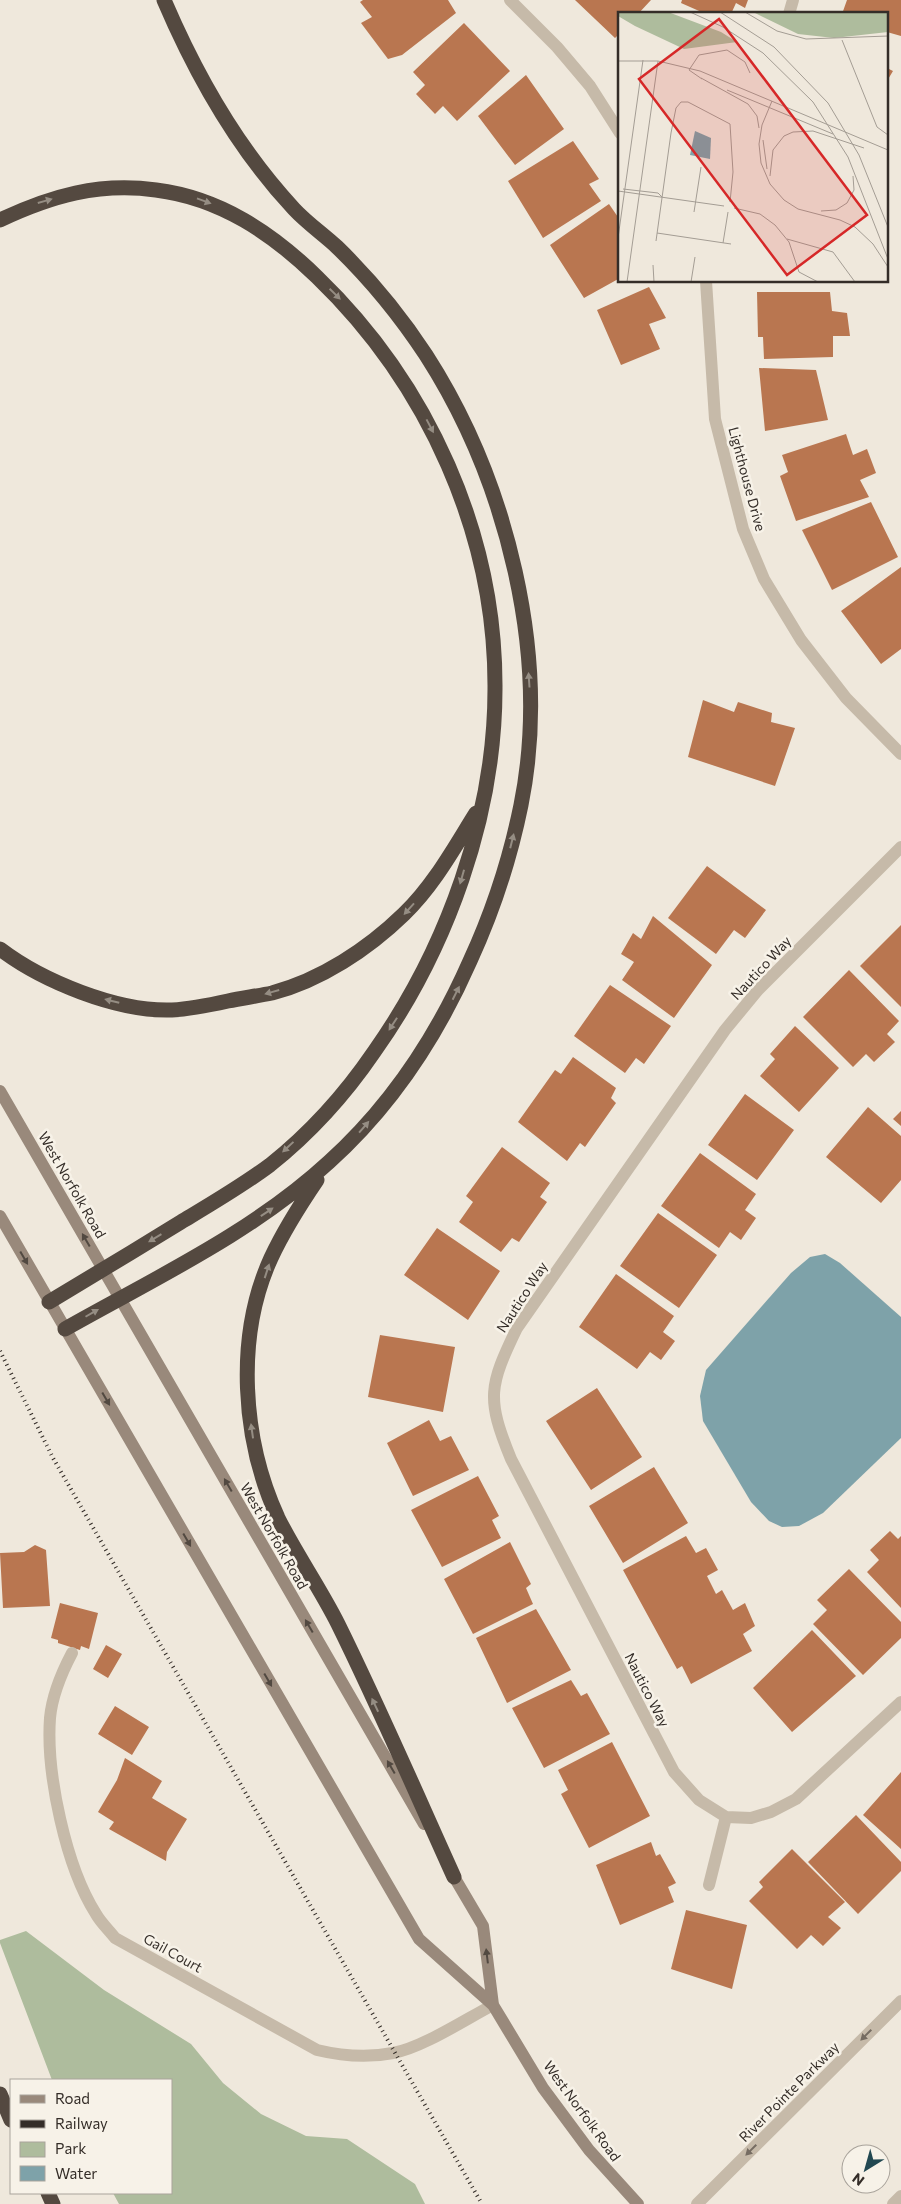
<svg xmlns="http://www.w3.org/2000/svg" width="901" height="2204" font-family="Commissioner,sans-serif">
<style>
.green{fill:#aebc9d}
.water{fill:#7ea2a9}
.building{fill:#b97650}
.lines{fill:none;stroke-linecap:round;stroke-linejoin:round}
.street{stroke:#c6baa9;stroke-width:12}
.secondary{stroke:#99897b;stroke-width:12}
.highway{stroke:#544940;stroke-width:15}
.rail{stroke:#342d28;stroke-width:4;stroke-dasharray:1 4;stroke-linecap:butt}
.oneway{fill:#958d83}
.oneway2{fill:#524941}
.oneway3{fill:#766c62}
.labels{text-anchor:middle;stroke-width:5;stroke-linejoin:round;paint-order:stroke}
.street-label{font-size:14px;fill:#342d28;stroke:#f7f2e8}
.inset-road{fill:none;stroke:#a49d94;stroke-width:1}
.view{fill:#d62828;fill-opacity:0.15;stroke:#d62828;stroke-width:2.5}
.inset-edge{fill:none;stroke:#342d28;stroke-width:2.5}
</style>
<rect width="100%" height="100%" fill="#efe8dc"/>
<path class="green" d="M26,1931L104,1990L191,2044L223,2083L261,2114L306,2136L347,2139L415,2184L425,2204H119L113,2193H171V2080H52L0,1943V1940Z"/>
<path class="water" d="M825,1254L840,1263L901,1317V1438L823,1513L799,1526L782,1527L769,1521L751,1502L703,1421L700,1396L706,1370L791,1273L810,1257Z"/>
<path class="building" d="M363,0H448L456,13L402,55L388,59L361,23L372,17L360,2Z
M575,0H651L638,14H620V33L615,38Z
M682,0H748L745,8L736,3L731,14H706L681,3Z
M847,0H901V36L887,32V14H842Z
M464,23L510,71L457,121L443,106L435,114L416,94L425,85L413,72Z
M887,68L893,71L887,81Z
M526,75L564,129L515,165L478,116Z
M573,141L599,179L589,184L601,201L543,238L508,181Z
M609,204L620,220V278L584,298L550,245Z
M649,287L666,318L649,324L660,349L621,365L597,310Z
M757,292H830L832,311L847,313L850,336H833V357L764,359L763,337H758Z
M759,368L816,370L828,420L765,431Z
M846,434L853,455L867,449L876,473L860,480L869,497L796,521L780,476L788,472L782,455Z
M871,502L898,557L832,590L802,530Z
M901,567V649L881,664L841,611Z
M703,700L734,712L738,702L772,713L771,722L795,728L775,786L688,757Z
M707,866L766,910L745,938L734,930L716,954L668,918Z
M653,916L712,965L674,1018L622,980L634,962L621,954L633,933L641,939Z
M901,925V1007L860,966Z
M849,970L899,1021L887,1034L895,1042L874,1062L866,1054L853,1067L803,1017Z
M610,985L671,1026L644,1064L636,1058L625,1073L574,1036Z
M795,1026L839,1068L799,1112L760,1076L775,1059L770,1054Z
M573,1057L616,1088L611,1098L616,1103L585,1147L580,1143L567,1161L518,1122L555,1070L561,1074Z
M745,1094L794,1130L757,1180L708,1145Z
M868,1107L901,1136V1180L881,1203L826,1157Z
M901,1111V1126L893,1119Z
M502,1147L550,1183L540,1197L547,1202L519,1242L512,1238L501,1252L459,1222L473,1202L466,1196Z
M700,1153L756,1194L745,1210L756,1218L741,1240L730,1232L719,1248L661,1206Z
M658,1213L717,1255L679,1308L620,1266Z
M437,1228L500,1271L468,1320L404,1275Z
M616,1274L674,1316L663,1332L675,1341L661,1360L650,1352L637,1369L579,1327Z
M380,1335L455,1347L443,1412L368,1397Z
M597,1388L642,1457L591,1490L546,1421Z
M429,1420L440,1441L451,1436L469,1470L413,1496L387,1443Z
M654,1467L688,1523L623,1563L589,1506Z
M478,1476L499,1516L492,1520L501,1538L442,1567L411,1510Z
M890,1531L898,1539L901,1536V1608L867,1572L879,1560L870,1550Z
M686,1536L696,1553L706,1548L718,1570L707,1576L716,1594L722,1590L733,1610L745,1603L755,1626L743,1634L752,1651L691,1684L682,1666L677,1669L623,1570Z
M510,1542L531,1584L526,1588L533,1604L473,1634L444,1579Z
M35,1545L46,1550L50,1606L3,1608L0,1553L24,1552Z
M849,1569L901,1622V1638L863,1675L813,1624L827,1610L817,1600Z
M60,1603L98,1613L89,1649L81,1646L80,1650L58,1643V1640L51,1638Z
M536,1609L571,1670L507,1703L476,1638Z
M812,1630L856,1676L792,1732L753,1688Z
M106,1645L122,1654L108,1678L93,1669Z
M571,1680L581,1696L587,1693L610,1734L544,1768L512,1708Z
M115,1706L149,1727L132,1755L98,1734Z
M612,1742L650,1816L589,1848L561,1794L568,1790L558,1770Z
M125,1758L162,1781L152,1798L187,1819L167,1852L166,1861L109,1829L114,1822L98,1812L117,1780Z
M901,1772V1849L863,1815Z
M856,1815L901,1862V1871L858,1914L808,1862Z
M651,1842L656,1856L660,1854L676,1883L668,1887L674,1902L620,1925L596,1865Z
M792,1849L845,1902L828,1917L841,1928L823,1946L811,1935L797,1949L749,1901L763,1887L759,1882Z
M686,1910L747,1925L732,1989L671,1969Z"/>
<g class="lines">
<path class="street" d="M510,0L557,47L590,86L620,133
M789,14L793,0
M706,281L715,419L743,529L764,579L801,640L846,698L901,754
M901,847L758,990L725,1030L517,1328C489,1386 486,1398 511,1459L674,1772L699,1800L726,1817L751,1818L771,1812L796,1799L901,1702
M72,1653C62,1672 52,1696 50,1718C46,1774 66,1867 96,1914C101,1923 109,1930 115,1938L317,2050C342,2056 368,2058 393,2053C422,2048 466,2019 493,2005
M709,1885L726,1817
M697,2204L901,2001
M893,2204L901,2196"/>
<path class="secondary" d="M0,1091L424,1824
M0,1216L419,1939L493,2005L543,2088L589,2150L638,2204
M450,1870L483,1926L493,2005"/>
<path class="highway" d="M0,220C51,196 99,182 156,190C220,198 272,233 317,277C428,384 496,534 495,689C495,816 447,949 374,1052C346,1093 309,1134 270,1165C242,1186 211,1204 181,1222C137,1249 94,1275 49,1302
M0,949C42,981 117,1012 172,1010C190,1009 210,1005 228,1001C242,998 258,996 272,993C321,980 368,949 404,914C434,885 454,848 476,813
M317,1180C300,1205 284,1230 271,1258C235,1337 242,1440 278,1518C296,1554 320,1588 338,1624C379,1707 416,1793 454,1877
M65,1329C155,1278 252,1233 329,1162C390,1107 437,1036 470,961C493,911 510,859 521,805C551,656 507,481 426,355C401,317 370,279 337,247C323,234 307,223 294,209C238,149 196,75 164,0
M0,2094L11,2120
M48,2193L53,2204"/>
<path class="rail" d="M0,1351L53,1458L482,2204"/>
</g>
<defs><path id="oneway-solid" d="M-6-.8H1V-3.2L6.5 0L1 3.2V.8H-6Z" transform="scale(1.25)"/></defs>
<g class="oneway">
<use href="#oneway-solid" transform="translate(45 201) rotate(-16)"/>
<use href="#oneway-solid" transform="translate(204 201) rotate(20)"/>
<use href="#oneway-solid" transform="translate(335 294) rotate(44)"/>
<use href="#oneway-solid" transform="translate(430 426) rotate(62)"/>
<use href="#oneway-solid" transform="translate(529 680) rotate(-94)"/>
<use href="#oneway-solid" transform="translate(512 841) rotate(-76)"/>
<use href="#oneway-solid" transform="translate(462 877) rotate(106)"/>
<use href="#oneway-solid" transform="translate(409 909) rotate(132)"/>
<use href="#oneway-solid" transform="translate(272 992) rotate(164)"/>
<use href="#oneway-solid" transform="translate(456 993) rotate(-63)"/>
<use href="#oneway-solid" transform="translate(112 1001) rotate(-166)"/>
<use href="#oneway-solid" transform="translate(393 1024) rotate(123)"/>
<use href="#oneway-solid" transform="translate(364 1127) rotate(-49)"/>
<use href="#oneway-solid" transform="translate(288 1147) rotate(137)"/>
<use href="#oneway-solid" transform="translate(267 1212) rotate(-34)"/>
<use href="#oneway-solid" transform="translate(155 1238) rotate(149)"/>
<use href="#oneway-solid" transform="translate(267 1271) rotate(-72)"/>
<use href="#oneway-solid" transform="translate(92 1313) rotate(-30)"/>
<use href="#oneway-solid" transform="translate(252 1431) rotate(-98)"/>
<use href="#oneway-solid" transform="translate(375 1705) rotate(-115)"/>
</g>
<g class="oneway2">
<use href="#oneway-solid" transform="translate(86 1240) rotate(-120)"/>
<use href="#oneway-solid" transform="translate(24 1258) rotate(60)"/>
<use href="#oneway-solid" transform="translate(106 1399) rotate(60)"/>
<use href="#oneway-solid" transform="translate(228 1485) rotate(-120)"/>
<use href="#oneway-solid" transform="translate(187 1540) rotate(60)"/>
<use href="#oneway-solid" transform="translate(309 1626) rotate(-120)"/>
<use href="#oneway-solid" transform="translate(268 1680) rotate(60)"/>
<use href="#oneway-solid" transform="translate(391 1767) rotate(-120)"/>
<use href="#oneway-solid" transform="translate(487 1956) rotate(-97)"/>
</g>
<g class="oneway3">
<use href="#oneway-solid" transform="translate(866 2035) rotate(135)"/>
<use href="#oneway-solid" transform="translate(751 2150) rotate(135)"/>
</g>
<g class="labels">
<g class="street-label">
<text transform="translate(747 479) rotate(75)" y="5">Lighthouse Drive</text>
<text transform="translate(761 968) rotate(-47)" y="5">Nautico Way</text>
<text transform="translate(72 1185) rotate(60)" y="5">West Norfolk Road</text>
<text transform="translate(522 1297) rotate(-57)" y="5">Nautico Way</text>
<text transform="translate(274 1536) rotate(60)" y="5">West Norfolk Road</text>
<text transform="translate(647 1690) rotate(63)" y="5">Nautico Way</text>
<text transform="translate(173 1953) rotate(29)" y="5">Gail Court</text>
<text transform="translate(789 2092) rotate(-45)" y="5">River Pointe Parkway</text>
<text transform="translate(582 2111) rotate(54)" y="5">West Norfolk Road</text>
</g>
</g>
<g transform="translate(618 12)">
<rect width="270" height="270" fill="#efe8dc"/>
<path d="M0,0H50L103,20L119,30L66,37L17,14L0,4ZM135,0H270V20L216,26L180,22Z" fill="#aebc9d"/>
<path d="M77,119L93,126L92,147L72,143Z" fill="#7ea2a9"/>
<path class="inset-road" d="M72,0L105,15L145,41L195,90L230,145L270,247M102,0L156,35L210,91L241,143L270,215M127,0L159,19L188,27L270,24M224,28L259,115L270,123M0,49H40L82,59L270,138M71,58L84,67M71,58L81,43L109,38L127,50L132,61M83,66L130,92L139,104L141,116M109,78L215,122M154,89L144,113L141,132L143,151L152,172L166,188L180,197L222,208L237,215L255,232L270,255M145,128L149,157M152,164L155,138L166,124L175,120L195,119L246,136M5,177L40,181L44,185M0,179L106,194M116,196L142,202L157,213L171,230L181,260L200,270M203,199L218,198L229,191L236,178L235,164M76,200L83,155M39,221L113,232M0,226L25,48M169,227L215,240L237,270M38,229L53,121L58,96L63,90H70L112,112L115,160L112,190M105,231L110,200M35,253L36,270M9,270L40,49M73,270L77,245"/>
<path class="view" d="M101,7L249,203L169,263L21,67Z"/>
<rect width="270" height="270" class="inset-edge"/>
</g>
<rect x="10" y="2079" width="162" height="115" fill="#f7f2e8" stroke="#a9a39b"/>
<rect x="20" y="2095" width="25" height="8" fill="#99897b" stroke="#a9a39b"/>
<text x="55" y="2104" font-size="15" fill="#342d28">Road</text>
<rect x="20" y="2120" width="25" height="8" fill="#342d28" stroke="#a9a39b"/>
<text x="55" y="2129" font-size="15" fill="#342d28">Railway</text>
<rect x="20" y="2142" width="25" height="15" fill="#aebc9d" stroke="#a9a39b"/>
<text x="55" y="2154" font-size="15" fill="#342d28">Park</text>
<rect x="20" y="2166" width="25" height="15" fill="#7ea2a9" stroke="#a9a39b"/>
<text x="55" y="2179" font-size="15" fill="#342d28">Water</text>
<g transform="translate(866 2169) rotate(217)"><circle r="24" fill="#f7f2e8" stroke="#a9a39b"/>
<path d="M0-4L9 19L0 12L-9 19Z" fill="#224851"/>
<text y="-8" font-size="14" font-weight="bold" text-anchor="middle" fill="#342d28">N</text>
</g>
</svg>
